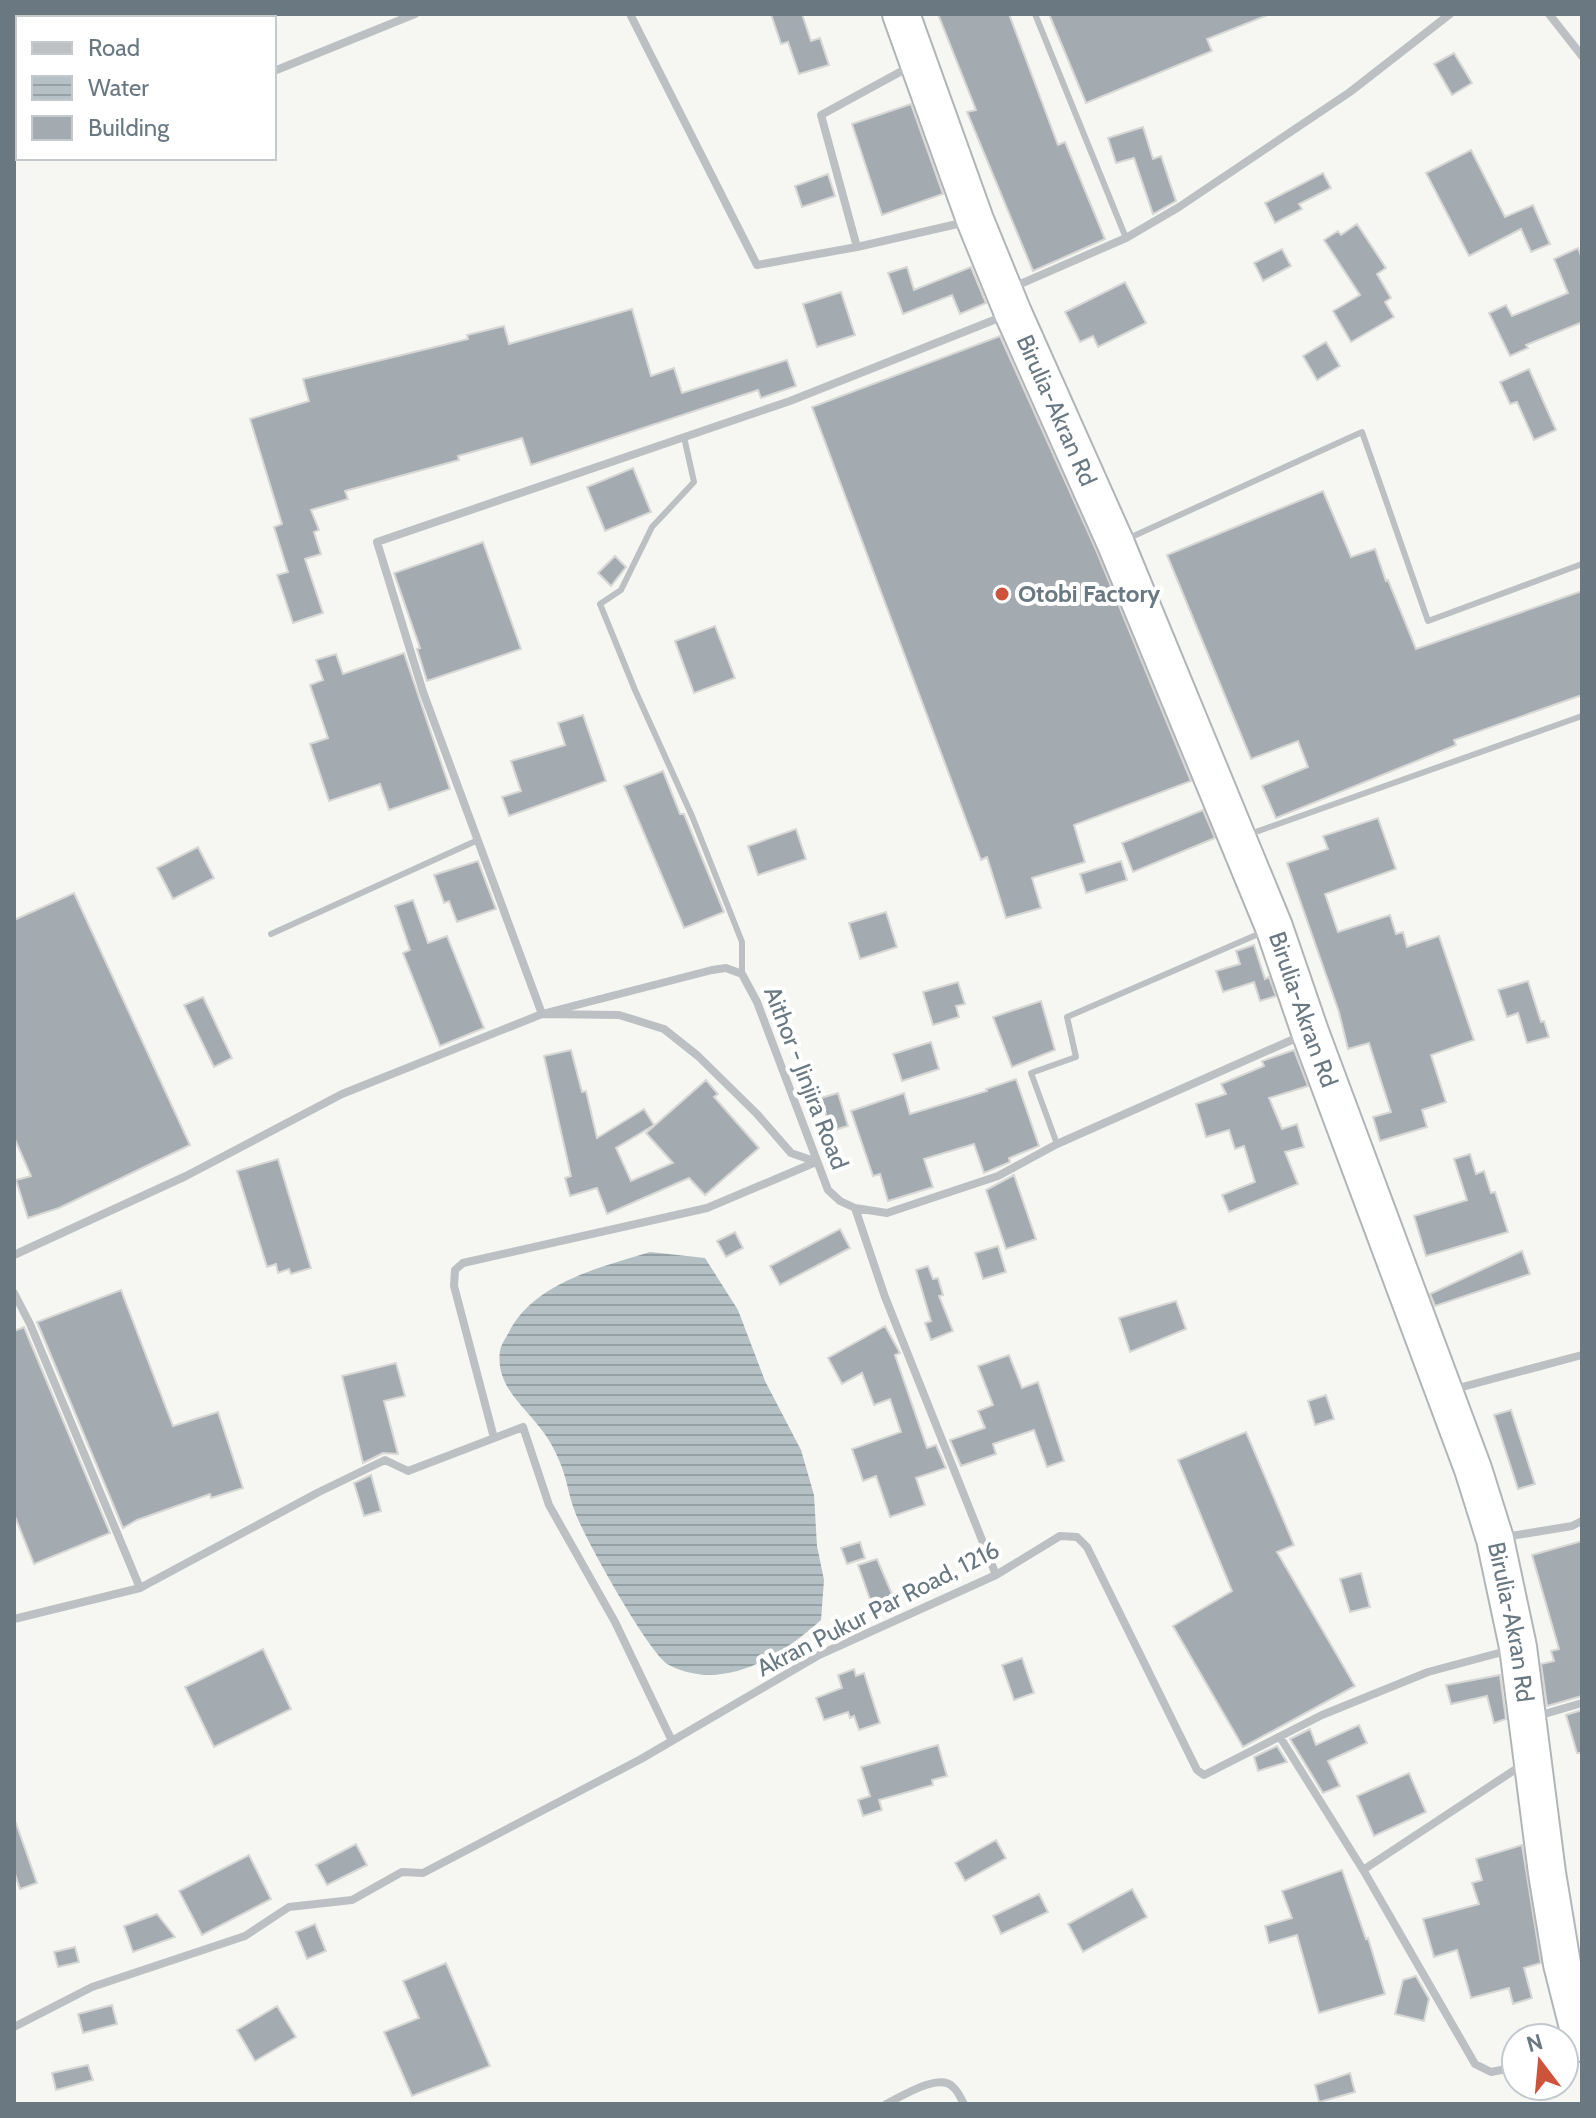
<svg xmlns="http://www.w3.org/2000/svg" width="1596" height="2118" font-family="Cabin,sans-serif">
<style>
.water{fill:url(#water-rules)}
.building{fill:#a4abb0;stroke:#d7d7d6;stroke-width:2}
.lines{fill:none;stroke-linecap:round;stroke-linejoin:round}
.highway-casing{stroke:#b2b5b8;stroke-width:40}
.lane{stroke:#bcc0c3;stroke-width:6}
.street{stroke:#bcc0c3;stroke-width:8}
.highway{stroke:#fff;stroke-width:36}
.poi-dot{fill:#ce533b;stroke:#fff;stroke-width:3}
.labels{text-anchor:middle;stroke-width:8;stroke-linejoin:round;paint-order:stroke}
.street-label{font-size:24px;fill:#697881;stroke:#fff}
.poi-label{font-size:24px;font-weight:bold;fill:#697881;stroke:#fff;text-anchor:start}
</style>
<defs>
<pattern id="water-rules" width="6" height="5" patternUnits="userSpaceOnUse" patternTransform="scale(2)"><rect width="6" height="5" fill="#b4c0c3"/><path d="M0 2.5h6" fill="none" stroke="#96a1a4"/></pattern>
</defs>
<rect width="100%" height="100%" fill="#f6f6f3"/>
<path class="water" d="M650,1252L705,1258L738,1310L765,1381L801,1450L814,1495L817,1546L824,1580L821,1620C781,1656 724,1693 669,1665C650,1656 584,1537 575,1512C569,1497 567,1480 561,1465C557,1455 551,1442 544,1433C526,1407 495,1387 500,1351C501,1345 505,1339 508,1334C532,1283 601,1267 650,1252Z"/>
<path class="building" d="M771,14H802L811,41L820,38L829,65L799,74L788,42L781,44Z
M938,14H1009L1058,145L1065,142L1105,239L1033,271L967,112L976,110Z
M1049,14H1267L1268,15L1207,39L1212,51L1086,103Z
M1454,53L1472,83L1452,95L1434,64Z
M911,104L943,194L882,215L852,124Z
M1143,127L1153,159L1161,156L1176,201L1153,214L1134,158L1116,163L1108,138Z
M1471,150L1505,217L1533,205L1550,244L1531,252L1521,229L1469,256L1426,173Z
M1323,173L1331,188L1299,204L1302,209L1275,223L1265,203Z
M828,174L835,196L802,207L795,186Z
M1357,224L1386,268L1377,274L1391,298L1385,302L1394,317L1351,342L1333,311L1360,295L1324,240L1338,231L1341,235Z
M1578,248L1582,258V326L1580,323L1526,345L1528,348L1510,356L1489,313L1506,305L1512,316L1568,293L1554,259Z
M1282,249L1291,266L1263,281L1254,263Z
M907,267L914,290L971,267L986,303L960,314L952,295L903,314L888,273Z
M1125,282L1146,323L1098,347L1093,336L1080,342L1065,312Z
M841,292L855,335L817,347L803,304Z
M632,309L651,376L674,368L682,393L787,360L796,386L761,398L758,390L531,465L522,438L458,456L459,460L345,491L348,499L311,510L319,530L314,532L321,554L305,559L323,613L293,623L277,575L288,572L274,527L282,524L250,419L309,401L303,379L468,339L467,335L504,326L509,344Z
M1000,336L1097,552L1191,781L1074,825L1085,862L1032,878L1041,908L1006,918L987,857L981,860L812,407Z
M1326,342L1340,366L1317,380L1303,356Z
M1529,369L1556,430L1534,440L1517,402L1510,404L1500,382Z
M633,468L651,512L605,531L587,487Z
M1323,491L1351,557L1375,549L1386,581L1388,580L1416,649L1582,591V695L1454,740L1456,745L1276,818L1262,786L1308,767L1298,741L1251,759L1167,555Z
M483,542L521,649L427,681L417,649L420,648L394,573Z
M615,556L626,567L611,586L598,573Z
M715,626L735,678L694,693L675,641Z
M404,653L450,789L389,810L380,784L329,801L310,744L328,738L310,685L323,680L316,660L336,654L343,674Z
M583,715L606,781L509,816L502,797L521,791L511,761L565,745L558,723Z
M663,771L680,814H684L724,912L684,928L624,786Z
M1203,810L1215,838L1133,872L1122,843Z
M1378,818L1396,869L1325,894L1338,932L1390,915L1396,934L1403,932L1407,947L1439,936L1474,1040L1431,1055L1446,1102L1422,1110L1427,1127L1380,1141L1373,1117L1391,1112L1380,1078L1369,1043L1348,1049L1339,1012L1287,863L1328,849L1323,836Z
M796,829L806,859L758,875L748,846Z
M198,847L214,878L173,899L157,868Z
M478,861L496,909L457,922L449,901L444,903L434,875Z
M1121,861L1127,880L1086,893L1080,874Z
M74,893L190,1145L59,1208L28,1218L16,1180L31,1176L14,1137V920Z
M413,900L428,943L447,936L484,1028L440,1046L403,953L410,950L395,906Z
M886,912L897,947L860,959L849,923Z
M1254,945L1265,979L1269,977L1276,996L1260,1001L1254,982L1223,992L1216,971L1240,964L1236,951Z
M1528,981L1541,1022L1544,1021L1549,1037L1527,1043L1518,1013L1507,1017L1498,990Z
M958,982L965,1004L956,1006L959,1017L933,1025L923,992Z
M203,997L232,1058L214,1067L184,1005Z
M1041,1001L1055,1050L1012,1067L993,1017Z
M931,1042L939,1069L902,1081L893,1054Z
M571,1050L582,1092L586,1091L597,1138L644,1109L654,1125L616,1148L631,1181L673,1163L646,1133L706,1080L718,1094L714,1097L759,1148L705,1195L689,1178L607,1214L597,1188L570,1196L565,1178L571,1176L544,1056Z
M1294,1050L1308,1086L1269,1098L1282,1129L1297,1124L1304,1147L1285,1152L1298,1184L1229,1212L1222,1195L1255,1182L1244,1146L1235,1149L1229,1130L1206,1137L1196,1104L1226,1094L1221,1084L1264,1066L1262,1061Z
M1016,1079L1039,1146L1009,1158L1010,1162L984,1173L974,1144L924,1159L933,1187L888,1201L880,1174L873,1176L851,1111L904,1093L910,1114L987,1091L986,1089Z
M838,1093L848,1126L831,1131L821,1098Z
M1470,1154L1476,1174L1484,1171L1491,1193L1495,1192L1508,1232L1426,1256L1414,1216L1467,1200L1454,1159Z
M278,1159L311,1268L291,1274L289,1269L278,1273L276,1264L267,1267L237,1171Z
M1014,1175L1036,1239L1006,1249L986,1190Z
M840,1229L850,1248L780,1285L770,1266Z
M735,1232L743,1248L726,1257L717,1241Z
M998,1246L1006,1272L983,1279L975,1253Z
M1522,1251L1530,1274L1435,1306L1430,1294Z
M928,1266L933,1279L938,1278L943,1295L939,1296L953,1331L931,1340L925,1323L931,1321L916,1270Z
M121,1290L173,1426L218,1412L243,1488L211,1498L210,1494L137,1520L123,1528L37,1322Z
M1176,1301L1186,1329L1130,1352L1119,1318Z
M885,1326L900,1353L895,1355L927,1448L936,1445L946,1468L916,1478L925,1505L890,1517L876,1476L863,1481L852,1449L901,1432L890,1399L874,1405L862,1373L842,1384L828,1358Z
M24,1327L110,1533L34,1564L14,1514V1331Z
M1009,1355L1022,1388L1038,1382L1064,1461L1047,1467L1034,1430L993,1444L996,1454L961,1466L950,1440L985,1428L978,1411L993,1405L978,1366Z
M396,1363L405,1396L384,1401L398,1454L383,1453L363,1463L342,1376Z
M1326,1395L1334,1419L1315,1425L1308,1401Z
M1511,1410L1535,1484L1518,1489L1494,1415Z
M1246,1432L1294,1545L1277,1552L1355,1686L1243,1747L1173,1626L1232,1591L1178,1460Z
M371,1475L381,1511L364,1516L354,1483Z
M1582,1541V1696L1547,1706L1541,1664L1554,1661L1551,1651L1559,1649L1532,1555Z
M860,1542L865,1558L847,1564L841,1548Z
M877,1559L895,1601L873,1608L858,1565Z
M1361,1573L1370,1607L1350,1612L1340,1579Z
M263,1649L291,1709L214,1747L185,1687Z
M1022,1658L1034,1693L1014,1700L1002,1665Z
M854,1669L856,1676L864,1673L880,1723L859,1730L854,1716L850,1718L848,1712L824,1720L816,1698L842,1688L838,1675Z
M1500,1675L1506,1719L1494,1723L1487,1696L1451,1704L1446,1685Z
M1582,1710V1753H1577L1566,1715Z
M1359,1725L1367,1743L1328,1761L1340,1786L1323,1793L1290,1739L1310,1729L1316,1745Z
M938,1745L947,1776L932,1780L933,1785L879,1800L882,1810L863,1816L858,1800L870,1796L861,1767Z
M1277,1746L1287,1762L1258,1771L1254,1757Z
M1409,1773L1426,1812L1374,1836L1357,1796Z
M16,1823L37,1883L20,1889L14,1871V1824Z
M996,1840L1006,1858L965,1881L955,1863Z
M356,1844L367,1865L327,1885L316,1865Z
M1522,1845L1541,1963L1524,1968L1532,1998L1513,2004L1509,1988L1471,1998L1457,1950L1434,1957L1423,1919L1479,1904L1472,1883L1482,1880L1476,1859Z
M249,1855L271,1899L202,1935L179,1891Z
M1342,1870L1366,1939L1368,1938L1385,1994L1319,2013L1297,1935L1269,1943L1265,1926L1292,1918L1282,1891Z
M1132,1889L1147,1917L1083,1952L1068,1924Z
M1039,1894L1048,1912L1001,1934L993,1916Z
M157,1914L175,1937L133,1952L124,1926Z
M315,1924L326,1951L307,1959L296,1932Z
M75,1947L79,1962L58,1967L54,1952Z
M446,1963L490,2066L412,2096L384,2032L419,2018L403,1981Z
M1416,1976L1429,1999L1424,2021L1395,2014L1403,1980Z
M112,2005L117,2024L83,2033L78,2014Z
M277,2006L296,2037L255,2061L237,2030Z
M88,2065L93,2080L56,2090L52,2073Z
M1350,2073L1355,2092L1319,2102L1315,2085Z"/>
<g class="lines">
<defs>
<g id="highway">
<path id="s1" d="M901,14L975,220L1013,313L1116,544L1274,927L1310,1032L1473,1469L1495,1539L1518,1647L1547,1873L1562,1964L1582,2043"/>
</g>
</defs>
<use href="#highway" class="highway-casing"/>
<path class="lane" d="M1035,14L1126,238
M684,437L694,482L652,527L621,590L600,604L635,690L692,816L742,942V974
M1127,539L1362,432L1428,621L1582,564
M1250,834L1582,716
M271,934L478,840
M1057,1144L1031,1073L1076,1057L1067,1017L1263,932"/>
<path class="street" d="M630,14L757,265L857,247L966,222
M1549,14L1582,56
M274,71L415,14
M14,99L18,108
M857,247L821,115L911,66
M1011,288L1126,238L1179,207L1350,92L1450,14
M817,1162L791,1153L757,1114L698,1056L664,1029L619,1015L542,1014L423,692L377,542L790,401L1004,316
M855,1208L885,1297L996,1575
M14,1255L186,1176L342,1094L542,1014L712,970L726,968L742,974L757,1002L828,1190L840,1201L855,1208L887,1213L998,1176L1057,1144L1303,1035
M14,1293L30,1324L140,1588L319,1492L385,1460L408,1471L523,1427L549,1505L615,1622L672,1741
M1451,1390L1582,1355
M494,1438L454,1286L455,1270L463,1263L707,1208L816,1162
M1505,1537L1572,1526L1582,1521
M14,1619L140,1588
M1534,1717L1582,1703
M1280,1737L1365,1873L1475,2064L1491,2072L1516,2067
M1363,1870L1522,1765
M14,2027L92,1987L245,1936L289,1907L352,1900L402,1872L423,1873L641,1759L819,1655L996,1575L1060,1536L1077,1537L1087,1547L1197,1770L1204,1775L1322,1715L1428,1672L1510,1650
M886,2104C901,2097 939,2072 953,2087C958,2091 961,2099 964,2104"/>
<use href="#highway" class="highway"/>
</g>
<circle class="poi-dot" cx="1002" cy="594" r="8"/>
<g class="labels">
<g class="street-label">
<text dy="8" stroke="none"><textPath href="#s1" startOffset="426">Birulia-Akran Rd</textPath></text>
<text dy="8" stroke="none"><textPath href="#s1" startOffset="1074">Birulia-Akran Rd</textPath></text>
<text transform="translate(806 1078) rotate(69)" y="8">Aithor - Jinjira Road</text>
<text transform="translate(878 1609) rotate(-27)" y="8">Akran Pukur Par Road, 1216</text>
<text dy="8" stroke="none"><textPath href="#s1" startOffset="1722">Birulia-Akran Rd</textPath></text>
</g>
<g class="poi-label">
<text x="1018" y="602">Otobi Factory</text>
</g>
</g>
<rect width="1596" height="2118" fill="none" stroke="#697881" stroke-width="32"/>
<rect x="16" y="16" width="260" height="144" fill="#ffffff" stroke="#c3c9cd" stroke-width="2"/>
<rect x="32" y="42" width="40" height="12" fill="#bcc0c3" stroke="#c3c9cd" stroke-width="2"/>
<text x="88" y="56" font-size="24" fill="#697881">Road</text>
<rect x="32" y="76" width="40" height="24" fill="url(#water-rules)" stroke="#c3c9cd" stroke-width="2"/>
<text x="88" y="96" font-size="24" fill="#697881">Water</text>
<rect x="32" y="116" width="40" height="24" fill="#a4abb0" stroke="#c3c9cd" stroke-width="2"/>
<text x="88" y="136" font-size="24" fill="#697881">Building</text>
<g transform="translate(1540 2062) rotate(344)"><circle r="38" fill="#ffffff" stroke="#c3c9cd" stroke-width="2"/>
<path d="M0-6L14 30L0 20L-14 30Z" fill="#ce533b"/>
<text y="-12" font-size="22" font-weight="bold" text-anchor="middle" fill="#697881">N</text>
</g>
</svg>
